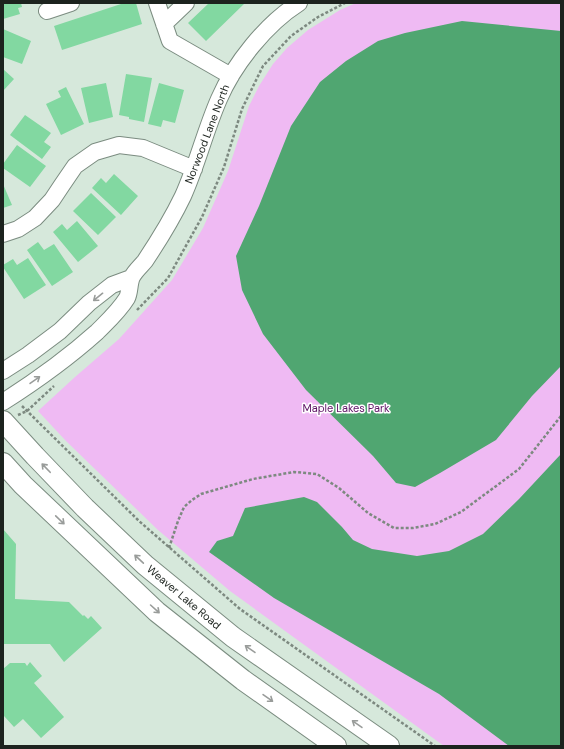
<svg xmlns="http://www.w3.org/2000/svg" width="564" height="749" font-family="'DM Sans',sans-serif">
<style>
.green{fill:#efbaf3}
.water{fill:#50a671}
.building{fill:#82d8a1}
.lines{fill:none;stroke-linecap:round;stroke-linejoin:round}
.minor-casing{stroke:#7b8c80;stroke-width:18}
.major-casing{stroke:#7b8c80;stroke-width:22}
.path{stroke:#7d8980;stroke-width:2.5;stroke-dasharray:3 2;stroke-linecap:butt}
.minor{stroke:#fff;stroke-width:16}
.major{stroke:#fff;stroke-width:20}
.oneway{stroke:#999c9a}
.labels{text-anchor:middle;stroke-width:3;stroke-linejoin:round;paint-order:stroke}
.street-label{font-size:11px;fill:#1c231e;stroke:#fff}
.park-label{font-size:11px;fill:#5e1265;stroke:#fff}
</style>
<rect width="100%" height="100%" fill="#d6e8db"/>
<path class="green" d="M356,3H561V746H444L230,591L158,530L66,441L38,411L75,377L119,339L172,280L203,228L228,171L249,106L259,86L273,64L287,48L308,30L340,10Z"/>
<path class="water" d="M462,21L561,31V366L532,396L496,440L440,473L415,487L396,483L373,456L306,390L263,334L242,290L236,256L259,206L291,126L320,82L346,61L378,41L405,33Z
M561,454V746H509L439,694L274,598L209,552L217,541L233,536L245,508L304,497L317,502L342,527L353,540L372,549L417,556L449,551L483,534L519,499Z"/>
<path class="building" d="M3,3H21L22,7L18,8L20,14L3,19Z
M124,3H136L142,24L62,50L54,26Z
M209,3H245L206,41L188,23Z
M3,29L31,41L22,64L3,57Z
M3,69L14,79L3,91Z
M126,74L152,78L144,122L129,119V117L119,115Z
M106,83L113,117L89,123L81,88Z
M159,83L184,90L175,123L163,120L161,127L148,124Z
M66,87L84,124L61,135L46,104L61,97L58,91Z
M25,115L51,133L44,142L51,147L42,159L10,135Z
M17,145L46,166L30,187L3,168V164Z
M114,174L138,196L121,215L92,188L101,178L106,183Z
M3,184L12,205L3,208Z
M91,193L116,217L98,235L73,211Z
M77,221L98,246L78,262L53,232L62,224L67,230Z
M38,242L44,250L54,244L73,272L52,286L27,250Z
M28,258L46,285L24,299L3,267V265L13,259L17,265Z
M3,529L16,544L15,599L69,602L83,616L84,615L88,619L91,616L102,628L64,662L50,644H3Z
M30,662L42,676L34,683L64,717L41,738L23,719L14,727L4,716L3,717V669L10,663H25L27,666Z"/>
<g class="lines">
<defs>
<path id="minor" d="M157,3L170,41L231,76
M47,11L71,3
M164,24L186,3
M3,234L18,229L35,218L52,200L62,185L75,166L95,152L119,145L143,148L194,169
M3,371L28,355L60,331L89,303L112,285L131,278
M3,402C36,381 68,358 97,332C108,321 119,311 127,298C130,292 129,283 132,277C135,271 141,266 145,261C159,240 172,219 183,196C197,165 205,131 219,99C234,64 266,24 299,3"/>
<path id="major" d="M3,421L35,456L85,508L145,565L233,637L389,746
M3,463L23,485L157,612L243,680L336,746"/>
</defs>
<use href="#minor" class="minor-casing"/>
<use href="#major" class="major-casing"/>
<path class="path" d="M137,310L168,278L202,217L224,167L242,109L263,66L291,36L318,17L345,3
M22,406L139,521L240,609L435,746
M18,415L27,411L54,386
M169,548L178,521L184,507L192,500L201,494L253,479L294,472L317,474L339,488L368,513L394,528H413L435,524L461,512L519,469L561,416"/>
<use href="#minor" class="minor"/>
<use href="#major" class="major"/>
</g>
<defs><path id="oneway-shaft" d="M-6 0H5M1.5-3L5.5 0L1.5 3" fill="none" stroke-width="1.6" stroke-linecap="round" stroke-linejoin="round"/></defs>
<g class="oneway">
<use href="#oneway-shaft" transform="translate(98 297) rotate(141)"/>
<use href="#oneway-shaft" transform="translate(35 380) rotate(-35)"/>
<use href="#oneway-shaft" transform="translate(46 468) rotate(-134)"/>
<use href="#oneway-shaft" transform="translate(60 520) rotate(44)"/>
<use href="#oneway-shaft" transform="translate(139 559) rotate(-137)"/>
<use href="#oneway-shaft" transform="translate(155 609) rotate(42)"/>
<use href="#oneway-shaft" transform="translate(250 649) rotate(-145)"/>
<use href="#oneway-shaft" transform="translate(268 698) rotate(35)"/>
<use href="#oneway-shaft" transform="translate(357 724) rotate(-145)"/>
</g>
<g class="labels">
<g class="street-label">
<text transform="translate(207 134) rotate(-69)" y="4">Norwood Lane North</text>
<text transform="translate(184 597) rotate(40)" y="4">Weaver Lake Road</text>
</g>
<g class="park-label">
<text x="346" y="412">Maple Lakes Park</text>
</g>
</g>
<rect width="564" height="749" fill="none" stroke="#1c231e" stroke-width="8"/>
</svg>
